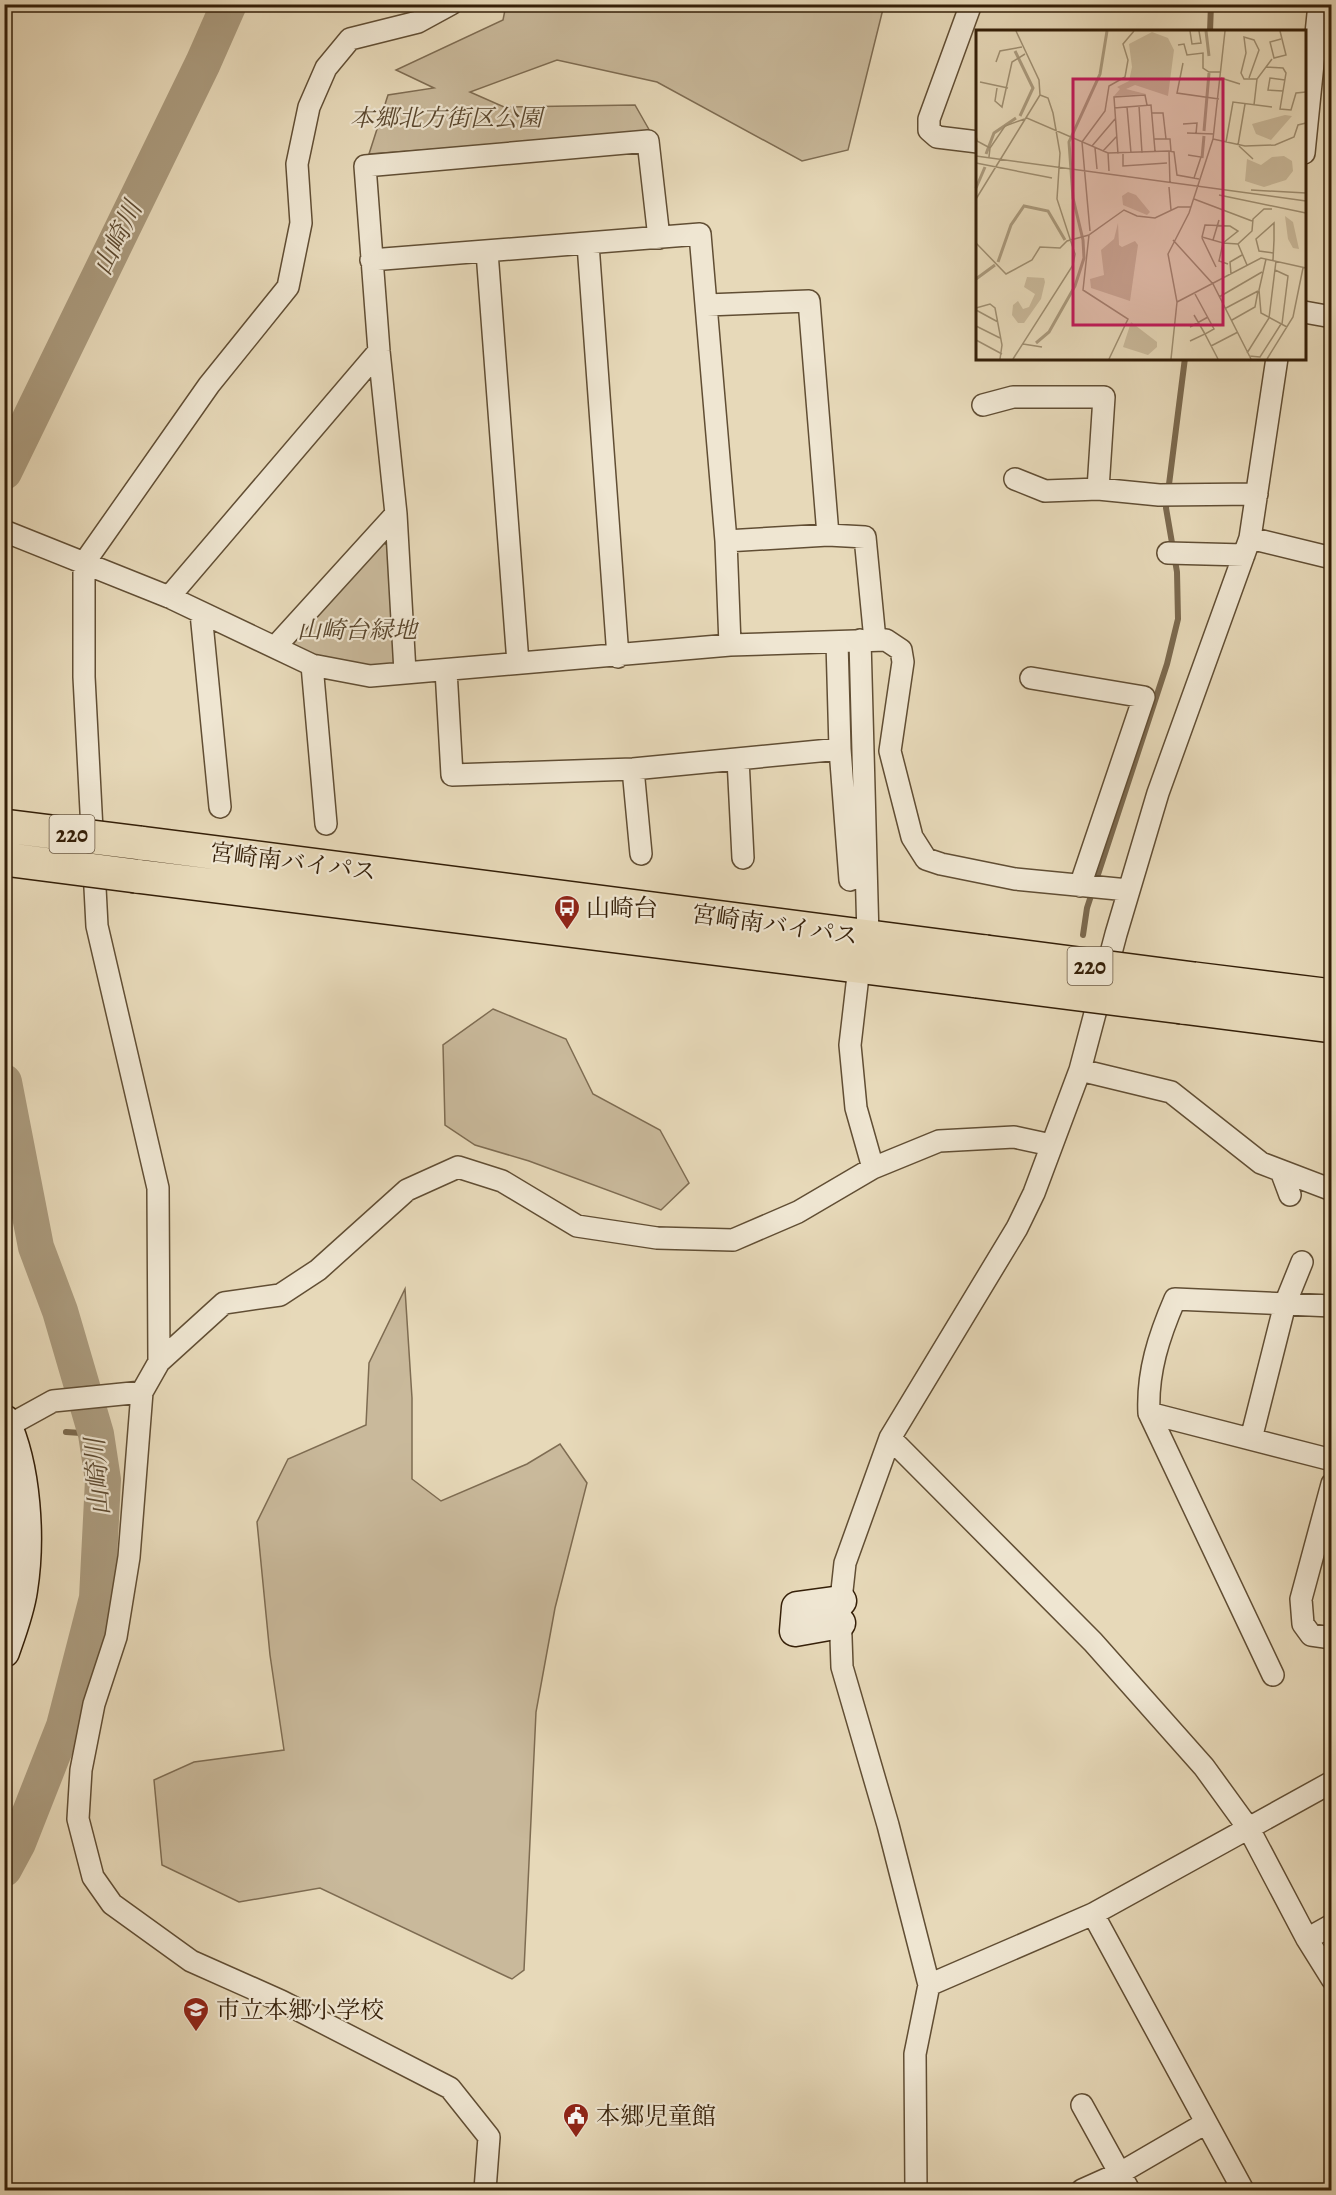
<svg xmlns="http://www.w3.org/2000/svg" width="1336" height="2195" font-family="Alegreya,'Noto Serif JP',serif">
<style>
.green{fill:#c9b99b;stroke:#7e6c52;stroke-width:1.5}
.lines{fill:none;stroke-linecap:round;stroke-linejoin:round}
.stream{stroke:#7b694e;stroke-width:6}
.river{stroke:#aa9a7d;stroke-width:36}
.street-casing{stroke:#614e34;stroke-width:24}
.secondary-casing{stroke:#341f08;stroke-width:33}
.highway-casing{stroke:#341f08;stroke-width:36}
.street{stroke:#efe6d2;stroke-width:21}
.secondary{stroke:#efe6d2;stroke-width:30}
.highway{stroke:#e7d9b9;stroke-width:33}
.highway-bridge-casing{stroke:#341f08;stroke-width:36;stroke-linecap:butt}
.highway-bridge{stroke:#e7d9b9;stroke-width:33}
.labels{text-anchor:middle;stroke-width:4.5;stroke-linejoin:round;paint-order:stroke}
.shield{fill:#efe6d2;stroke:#6c5b45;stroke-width:1.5}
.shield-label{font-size:22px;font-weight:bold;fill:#341f08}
.park-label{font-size:24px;font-style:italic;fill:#59462d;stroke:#efe6d2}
.street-label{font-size:24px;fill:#341f08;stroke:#efe6d2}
.poi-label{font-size:24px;fill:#341f08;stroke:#efe6d2;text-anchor:start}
.water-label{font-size:26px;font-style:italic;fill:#5d4a31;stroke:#efe6d2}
.inset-river{fill:none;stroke:#aa9a7d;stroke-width:3}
.inset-road{fill:none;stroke:#9f8f72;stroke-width:1.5}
.view{fill:#c2185b;fill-opacity:0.15;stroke:#c2185b;stroke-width:3}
.inset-edge{fill:none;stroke:#341f08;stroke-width:3}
</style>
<rect width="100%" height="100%" fill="#e7d9b9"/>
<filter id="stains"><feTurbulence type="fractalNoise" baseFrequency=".00333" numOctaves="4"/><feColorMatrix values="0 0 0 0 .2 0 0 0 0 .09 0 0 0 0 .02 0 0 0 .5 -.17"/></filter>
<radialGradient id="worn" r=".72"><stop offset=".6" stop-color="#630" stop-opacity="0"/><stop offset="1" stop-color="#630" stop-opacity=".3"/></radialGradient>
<path class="green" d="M506,5H884L848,150L802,161L657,82L557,60L470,92L504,107L635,105L651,133L369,154L388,95L434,88L396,70L503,20Z
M383,543L392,547L399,657L388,670L299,653L294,643L299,635Z
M493,1009L566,1039L593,1094L660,1130L689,1183L661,1210L529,1161L475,1145L445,1125L443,1045Z
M405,1289L412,1398V1479L441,1501L527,1464L560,1444L587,1483L555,1608L536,1712L524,1970L512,1979L320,1888L239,1902L162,1865L154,1780L194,1762L284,1750L270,1655L257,1522L288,1459L366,1425L369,1363Z"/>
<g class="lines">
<path class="stream" d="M1210,32L1211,4
M1083,935L1087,908L1167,664L1178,619L1177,572L1166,508L1185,358
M66,1432L96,1434"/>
<path class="river" d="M4,472L203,63L229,4
M4,1082L36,1247L60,1311L96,1434L103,1480L97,1598L64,1726L18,1843L4,1869"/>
<defs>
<path id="street" d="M971,4L929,119V130L937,137L978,142
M1304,153L1319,4
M588,244L618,657
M487,252L518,663
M371,260L700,234L726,541L730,645
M707,305L809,301L828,535
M1304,312L1332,317
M983,405L1013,397H1104L1098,489
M1015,479L1045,491L1098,489L1159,495L1257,494
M4,531L169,597L312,665L370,676L730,645L886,640L901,650L903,662L890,751L912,837L926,859L941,864L1015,879L1128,890
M1250,538L1332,558
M726,541L828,535L865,537L875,640
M1168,553L1244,555
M169,597L379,351
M201,613L220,807
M860,640L868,937
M837,642L840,749L850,880
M275,647L396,514
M312,665L326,824
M446,670L452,775L633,769L840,749
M405,672L396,514L379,351L365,166L648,141L659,238
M1031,678L1144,697L1080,886
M738,759L743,858
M633,769L641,854
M859,967L850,1045L856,1108L873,1168
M1080,1070L1171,1092L1261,1163L1332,1190
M1281,1171L1290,1195
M1332,1306L1175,1299C1159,1336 1147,1372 1149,1413L1332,1460
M159,1362L158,1188L97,926L84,677V563L209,385L288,287L301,223L297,164L309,107L326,68L350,39L418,22L451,4
M1149,1413L1273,1675
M4,1428L53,1401L142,1392
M890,1438L1093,1642L1204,1767L1249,1829L1307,1939L1332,1979
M1251,1439L1285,1304L1302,1262
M1332,1484L1301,1599L1303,1624L1311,1635L1332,1638
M1093,1914L1243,2190
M1307,1939L1332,1925
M929,1985L1093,1914L1332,1782
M1082,2105L1129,2190
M485,2190L489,2137L450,2088L281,2001L191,1961L112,1904L93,1877L78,1819L81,1770L94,1704L116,1637L129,1557L142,1392L159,1362L224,1303L280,1295L318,1270L407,1190L458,1167L502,1181L577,1226L657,1238L733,1240L798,1212L873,1168L939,1141L1014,1137L1051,1145
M916,2190L915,2054L929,1985L888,1825L842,1667L840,1609L845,1563L890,1438L1017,1228L1034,1193L1080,1070L1116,934L1158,793L1250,538L1277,358
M1082,2190L1120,2173L1206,2123"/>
<path id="secondary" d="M4,1420C26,1467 30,1539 22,1590C19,1611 11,1632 4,1652
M840,1623L795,1631L797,1607L841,1601"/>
<path id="highway" d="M140,843L986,952
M136,876L977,981
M1194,979L1332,996
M1182,1007L1332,1026"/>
</defs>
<use href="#street" class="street-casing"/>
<use href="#secondary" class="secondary-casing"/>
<use href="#highway" class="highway-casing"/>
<use href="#street" class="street"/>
<use href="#secondary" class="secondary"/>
<use href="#highway" class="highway"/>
<defs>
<path id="highway-bridge" d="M4,826L140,843
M4,859L136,876
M986,952L1194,979
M977,981L1182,1007"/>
</defs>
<use href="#highway-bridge" class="highway-bridge-casing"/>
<use href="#highway-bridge" class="highway-bridge"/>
</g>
<defs>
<symbol id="bus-pin" viewBox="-11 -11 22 30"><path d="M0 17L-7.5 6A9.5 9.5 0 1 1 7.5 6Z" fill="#8f2418" stroke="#efe6d2"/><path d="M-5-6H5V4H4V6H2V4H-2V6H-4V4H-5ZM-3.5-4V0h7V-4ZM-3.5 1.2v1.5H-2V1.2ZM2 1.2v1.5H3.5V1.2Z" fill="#fff"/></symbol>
<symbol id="school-pin" viewBox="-11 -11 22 30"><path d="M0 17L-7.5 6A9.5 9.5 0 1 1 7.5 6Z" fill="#8f2418" stroke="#efe6d2"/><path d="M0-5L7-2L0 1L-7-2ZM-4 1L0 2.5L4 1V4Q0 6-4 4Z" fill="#fff"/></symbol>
<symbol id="civic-pin" viewBox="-11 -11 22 30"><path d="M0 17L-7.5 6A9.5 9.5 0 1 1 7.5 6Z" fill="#8f2418" stroke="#efe6d2"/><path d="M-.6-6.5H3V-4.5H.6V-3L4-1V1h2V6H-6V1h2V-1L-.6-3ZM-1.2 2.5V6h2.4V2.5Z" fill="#fff"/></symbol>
</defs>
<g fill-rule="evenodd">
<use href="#bus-pin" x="552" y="893" width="30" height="40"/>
<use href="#school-pin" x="181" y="1995" width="30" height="40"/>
<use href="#civic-pin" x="561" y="2101" width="30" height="40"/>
</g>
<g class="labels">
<g class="shield">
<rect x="49.5" y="815" width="45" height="38" rx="4.5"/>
<rect x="1067.5" y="947" width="45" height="38" rx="4.5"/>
</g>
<g class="shield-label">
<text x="72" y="842">220</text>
<text x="1090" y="974">220</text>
</g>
<g class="park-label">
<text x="446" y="126">本郷北方街区公園</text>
<text x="357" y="638">山崎台緑地</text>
</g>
<g class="street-label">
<text transform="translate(293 862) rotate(7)" y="8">宮崎南バイパス</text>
<text transform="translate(775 925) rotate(8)" y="8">宮崎南バイパス</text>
</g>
<g class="poi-label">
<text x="586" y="916">山崎台</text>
<text x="216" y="2018">市立本郷小学校</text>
<text x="596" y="2124">本郷児童館</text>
</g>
<g class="water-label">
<text transform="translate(117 238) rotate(-64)" y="9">山崎川</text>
<text transform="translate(97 1477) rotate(-94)" y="9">山崎川</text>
</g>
</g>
<g transform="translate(976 30)">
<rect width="330" height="330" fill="#e7d9b9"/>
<path d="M176,2L192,8L198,20L192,66L159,55L150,59L170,64L138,66L144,59L141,57L153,51L156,37L153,14ZM309,85L316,86L295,110L280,104L276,94ZM308,126L316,131L317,141L310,150L288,157L269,151L271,129L285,135L296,127ZM152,162L160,165L174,182L171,185L147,175L146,166ZM309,186L317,192L323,219L317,218L312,209ZM142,193L143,215L146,217L159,211L162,215L154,271L115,258L114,249L128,245L125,220L138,209ZM51,247L68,248L69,252L65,269L48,293H42L36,285L37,275L42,271L47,279L53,277L59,264L48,257ZM155,292L181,312V317L172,325L147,317Z" fill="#c9b99b"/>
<path class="inset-river" d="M230,1L233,26M39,21L57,58L44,86M228,101L233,43M10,124L18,103L40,88M226,128L228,106M0,158L9,137M22,232L35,195L48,176L72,181L89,210M0,249L19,235M60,313L73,302L99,256L108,228L107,210L97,168L93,112L124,44L131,1"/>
<path class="inset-road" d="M214,1L216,14L225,13L223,1M304,1L310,25L298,28L294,12L305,9M202,15L208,14L211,25L227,23V38L233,42H245M20,32L24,21L46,17M207,33L201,63L243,69M290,37L307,38L310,43L304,79L315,80L320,63L330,62M245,48L264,54M273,48L283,20L278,10L268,7L270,23L265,43L268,49H281M4,52L32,58M21,58L19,71L26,77L36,32L49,24M307,61L292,60L294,48L309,50M278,75L281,49L296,29M163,76L166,123M151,77L155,123M138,78L175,75L179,121M176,83H187L190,109M207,94L221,93L220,104M211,103L238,104M0,106L1,111L14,118M178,109H194L195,121M237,109L269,116L299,115L318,107L322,95L330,93M250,112L257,72L296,77M262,115L269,74M116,116L139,89M263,116L277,129M119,118L121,139M127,121L141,106M193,121L198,122L201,145L223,149M193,121L194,153M132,123L133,141M142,124L138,67L169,65L171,75M147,124V136L191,133M212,125L225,127L218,148M0,126L330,171M13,127L14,118L29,96L51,88L132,123L193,121M0,133L76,148M193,157L195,180M275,160L330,163M243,165L330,183M0,169L64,65L63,50L40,1M218,169L276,191M229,195L254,196L262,201L247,213L226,207ZM114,201L106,112L129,81L133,56L149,47L152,30L147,14L158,1M226,208L240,237M197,210L237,254L275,329M237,210L243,190M0,213L30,244L56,230L64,217L84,218L91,211L113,205M290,229L283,260L285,283L311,297M297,230L298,210V193L280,209L283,221L297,223M252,234L243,231L247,213L262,214M271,235L262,214L276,201L277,189L288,179H296M299,240L312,246L306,294M255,244L254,232L266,225M219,264L238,299L229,304L242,329M243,267L286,242M201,272L285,228L330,238M0,278L14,274L19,278L26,315L24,329M250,278L282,261M0,280L22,292M256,290L279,277L282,261M0,296L24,308M214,297L232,287M0,310L26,324M214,311L229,304L218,285M47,314L66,317M235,316L262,302M271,323L293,288L300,231M273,326L284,327L305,294M37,329L97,235L99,224L81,169L84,123L77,83L72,68L64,65M133,329L152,289L107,260L113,205L148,180L161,186L179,188L202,177H215M195,329L201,272L192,224L213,183L237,109L249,1M291,329L317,287L327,238"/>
<path class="view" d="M97,49H247V295H97Z"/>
<rect width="330" height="330" class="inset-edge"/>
</g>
<rect width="1336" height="2195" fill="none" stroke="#e7d9b9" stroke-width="24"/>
<rect x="6" y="6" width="1324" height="2183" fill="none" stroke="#341f08" stroke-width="3"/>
<rect x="12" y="12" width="1312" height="2171" fill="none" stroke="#341f08" stroke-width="1.5"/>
<rect width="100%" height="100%" filter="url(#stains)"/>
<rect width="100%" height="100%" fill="url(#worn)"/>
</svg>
